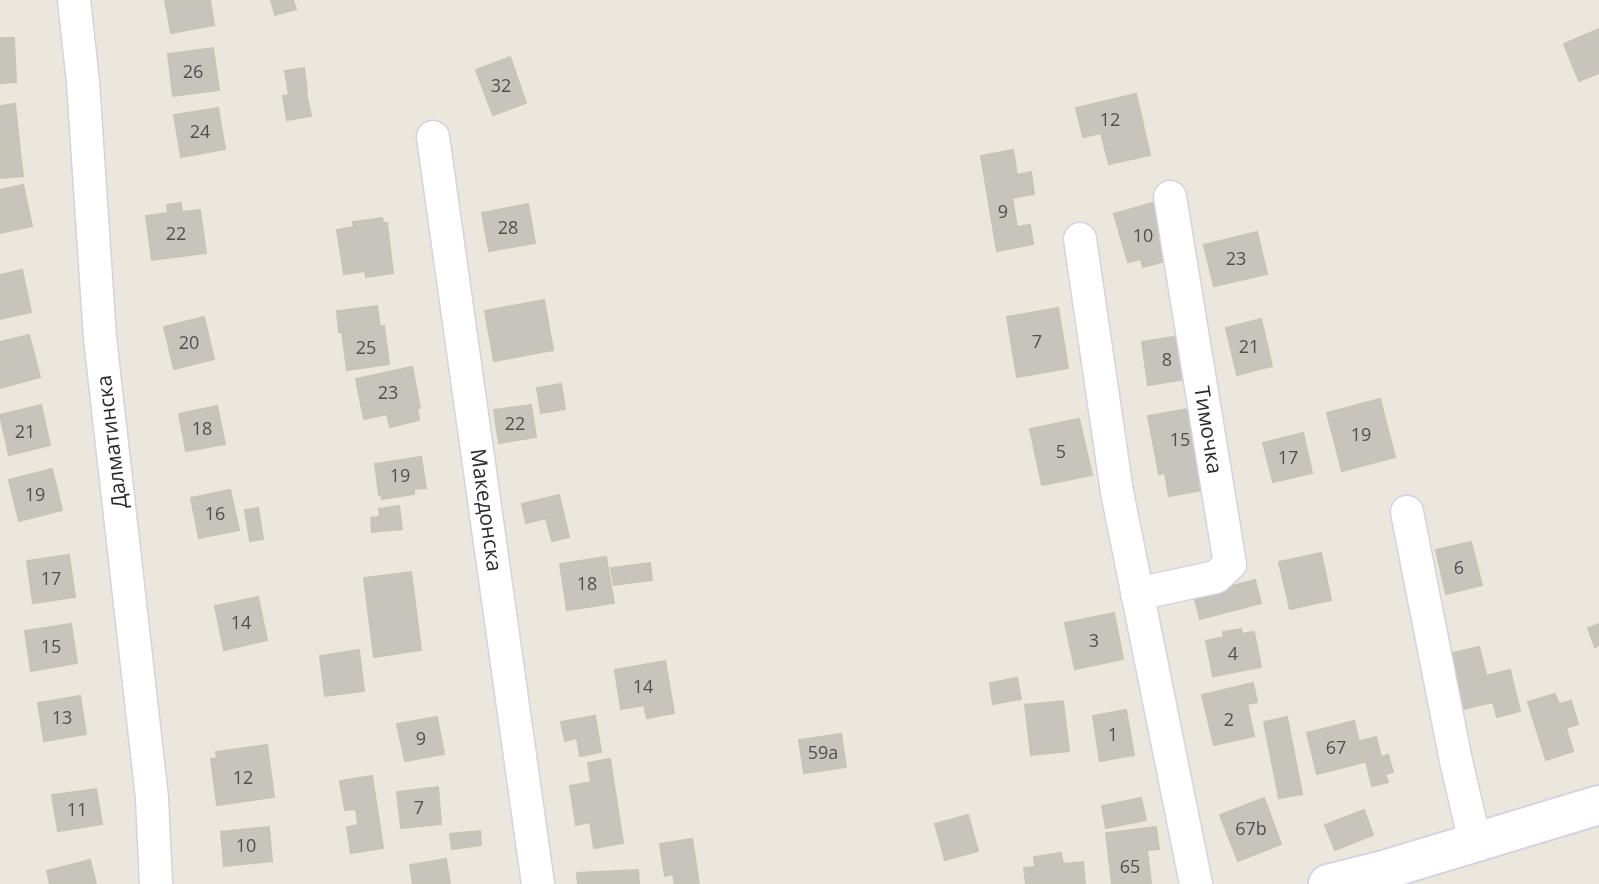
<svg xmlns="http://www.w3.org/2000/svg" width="1599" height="884" font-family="'Open Sans',sans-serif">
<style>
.building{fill:#c7c4bc;stroke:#c7c4b6;stroke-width:2}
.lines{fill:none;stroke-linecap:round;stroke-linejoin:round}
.minor-casing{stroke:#d2d2e2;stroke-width:35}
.tertiary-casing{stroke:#d2d2e2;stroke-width:42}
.minor{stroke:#fff;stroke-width:32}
.tertiary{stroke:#fff;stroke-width:38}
.labels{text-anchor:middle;stroke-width:5;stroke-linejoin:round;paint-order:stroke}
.number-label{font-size:18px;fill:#51504e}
.street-label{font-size:21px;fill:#2a2a2a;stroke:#fff}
</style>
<rect width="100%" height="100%" fill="#ece7dc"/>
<path class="building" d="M165,0H210L214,25L171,33Z
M271,0H293L296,9L275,15Z
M1599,29V73L1579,81L1564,44Z
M0,38H14L16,82L0,83Z
M213,48L219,90L173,96L168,54Z
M510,57L526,103L493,115L476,70Z
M304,68L307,92L289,95L285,71Z
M306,92L311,116L287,120L283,96Z
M1136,94L1150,155L1109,164L1101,133L1083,137L1076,108Z
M15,104L20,152L0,154V106Z
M218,108L225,149L181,157L174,115Z
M1013,150L1017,175L1031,172L1034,194L1012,198L1017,227L1030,225L1033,244L997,251L981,156Z
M20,152L23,176L0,178V154Z
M23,185L32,226L0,233V190Z
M1156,202L1172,259L1143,267L1141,259L1128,262L1114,214Z
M181,203L182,212L200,210L206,253L152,260L146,216L168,213L167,205Z
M528,204L535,243L489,251L482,213Z
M382,218L383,223H387L393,273L366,277L365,271L344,274L337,230L354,227L353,222Z
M1257,232L1267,274L1214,286L1204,245Z
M22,270L31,312L0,319V275Z
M544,300L553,350L494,361L485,311Z
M377,306L380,327L339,332L337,311Z
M1058,308L1068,368L1017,377L1007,317Z
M204,317L214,359L174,369L164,327Z
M1261,319L1272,366L1237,375L1226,328Z
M384,326L389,364L347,370L342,332Z
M29,335L40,377L0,388V342Z
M1186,335L1192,378L1148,385L1142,342Z
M412,367L420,408H417L419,420L390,427L387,414L364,419L356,379Z
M561,384L565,409L541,413L537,388Z
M1380,399L1395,457L1342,471L1327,413Z
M41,405L50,445L9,455L0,415Z
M531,405L536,437L499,443L494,410Z
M217,406L225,444L186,451L179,414Z
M1200,407L1209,489L1169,496L1165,473L1159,474L1148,416Z
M1079,419L1092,475L1042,485L1030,429Z
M1303,433L1312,473L1273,482L1263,443Z
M421,457L426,488L414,489V494L382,499L381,494L379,495L375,464Z
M52,469L62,510L19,521L9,480Z
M230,490L239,530L199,538L191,498Z
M559,495L569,537L552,541L546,518L526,523L522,504Z
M399,506L402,529L372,532L371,518L380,517L379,509Z
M258,508L263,539L250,541L245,510Z
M1471,542L1482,585L1446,594L1436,550Z
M1321,553L1331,600L1290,609L1279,562Z
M69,555L75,597L33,603L27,561Z
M606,557L614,603L567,610L560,564Z
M650,563L652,580L614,585L611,568Z
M411,572L421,650L374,657L364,578Z
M1255,580L1261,603L1200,619L1194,596Z
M258,597L267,640L224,650L215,606Z
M1114,613L1123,659L1075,669L1065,623Z
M71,624L77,663L31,671L25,631Z
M1599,624V645L1595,647L1588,628Z
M1241,629L1242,634L1254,632L1261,667L1213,676L1206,641L1224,637L1223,632Z
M1479,647L1493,702L1463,709L1449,654Z
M359,650L364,691L325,696L320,656Z
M665,661L674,713L647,718L644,705L621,709L615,670Z
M1510,670L1520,711L1497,717L1486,676Z
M1017,678L1021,699L993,704L990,683Z
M1253,683L1257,702L1247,704L1254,736L1214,745L1202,695Z
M1555,694L1559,704L1571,701L1578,724L1566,728L1573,751L1546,760L1528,702Z
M80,696L86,734L44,741L38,703Z
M1063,701L1069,751L1031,755L1025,705Z
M1126,710L1134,755L1100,761L1093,716Z
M595,716L601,752L580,756L577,738L565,741L561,722Z
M437,717L444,754L405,761L397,724Z
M1287,717L1302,794L1279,798L1264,722Z
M1354,721L1364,762L1317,774L1307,733Z
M841,734L846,767L804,773L799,740Z
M1376,737L1381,757L1388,755L1393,772L1385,774L1388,782L1372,786L1361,741Z
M267,745L274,797L217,805L211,759L217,758L216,752Z
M610,759L623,843L594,848L590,822L576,825L570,786L591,782L588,763Z
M372,776L383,848L351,853L347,827L358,825L356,809L345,810L340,781Z
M438,787L441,824L401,828L397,792Z
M96,789L102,824L58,831L52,795Z
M1141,798L1146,820L1106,828L1102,806Z
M1264,798L1281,844L1238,861L1220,815Z
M1364,810L1373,835L1335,850L1325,825Z
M968,815L978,851L945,860L935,824Z
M269,827L272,861L224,866L221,832Z
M1156,827L1159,849L1147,850L1151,884H1112L1106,833Z
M480,831L481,845L452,849L450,834Z
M692,839L699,884H675L673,874L665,876L660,844Z
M1061,853L1063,864L1083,862L1085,884H1026L1024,868L1035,867L1034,857Z
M446,859L450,884H413L410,865Z
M90,860L96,884H50L47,871Z
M638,870L639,884H578L577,873Z"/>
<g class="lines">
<defs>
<path id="minor" d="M74,0L83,82L100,338L152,798L156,884
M433,137L538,884
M1080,239L1117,492L1196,884
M1407,512L1456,761L1475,842
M1137,594L1216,577L1230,564L1170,197"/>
<path id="tertiary" d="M1328,884L1384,870L1599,805"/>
</defs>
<use href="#minor" class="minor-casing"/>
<use href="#tertiary" class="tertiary-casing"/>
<use href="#minor" class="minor"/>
<use href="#tertiary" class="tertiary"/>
</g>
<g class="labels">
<g class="number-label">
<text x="193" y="78">26</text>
<text x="501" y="92">32</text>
<text x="1110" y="126">12</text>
<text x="200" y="138">24</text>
<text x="1003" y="218">9</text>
<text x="508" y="234">28</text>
<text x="176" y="240">22</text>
<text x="1143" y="242">10</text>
<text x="1236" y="265">23</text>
<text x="1037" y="348">7</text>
<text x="189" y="349">20</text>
<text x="1249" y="353">21</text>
<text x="366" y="354">25</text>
<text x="1167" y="366">8</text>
<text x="388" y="399">23</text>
<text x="515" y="430">22</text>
<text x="202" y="435">18</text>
<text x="25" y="438">21</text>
<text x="1361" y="441">19</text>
<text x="1180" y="446">15</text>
<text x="1061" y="458">5</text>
<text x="1288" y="464">17</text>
<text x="400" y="482">19</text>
<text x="35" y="501">19</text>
<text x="215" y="520">16</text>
<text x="1459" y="574">6</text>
<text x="51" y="585">17</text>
<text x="587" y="590">18</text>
<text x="241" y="629">14</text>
<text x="1094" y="647">3</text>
<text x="51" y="653">15</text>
<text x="1233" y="660">4</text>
<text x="643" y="693">14</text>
<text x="62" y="724">13</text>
<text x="1229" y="726">2</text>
<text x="1113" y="741">1</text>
<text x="421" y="745">9</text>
<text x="1336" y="754">67</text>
<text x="823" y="759">59a</text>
<text x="243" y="784">12</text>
<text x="419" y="814">7</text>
<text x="77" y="816">11</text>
<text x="1251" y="835">67b</text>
<text x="246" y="852">10</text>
<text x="1130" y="873">65</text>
</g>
<g class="street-label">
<text transform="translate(1208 430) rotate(81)" y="7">Тимочка</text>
<text transform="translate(112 442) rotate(-97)" y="7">Далматинска</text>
<text transform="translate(486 510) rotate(82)" y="7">Македонска</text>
</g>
</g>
</svg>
